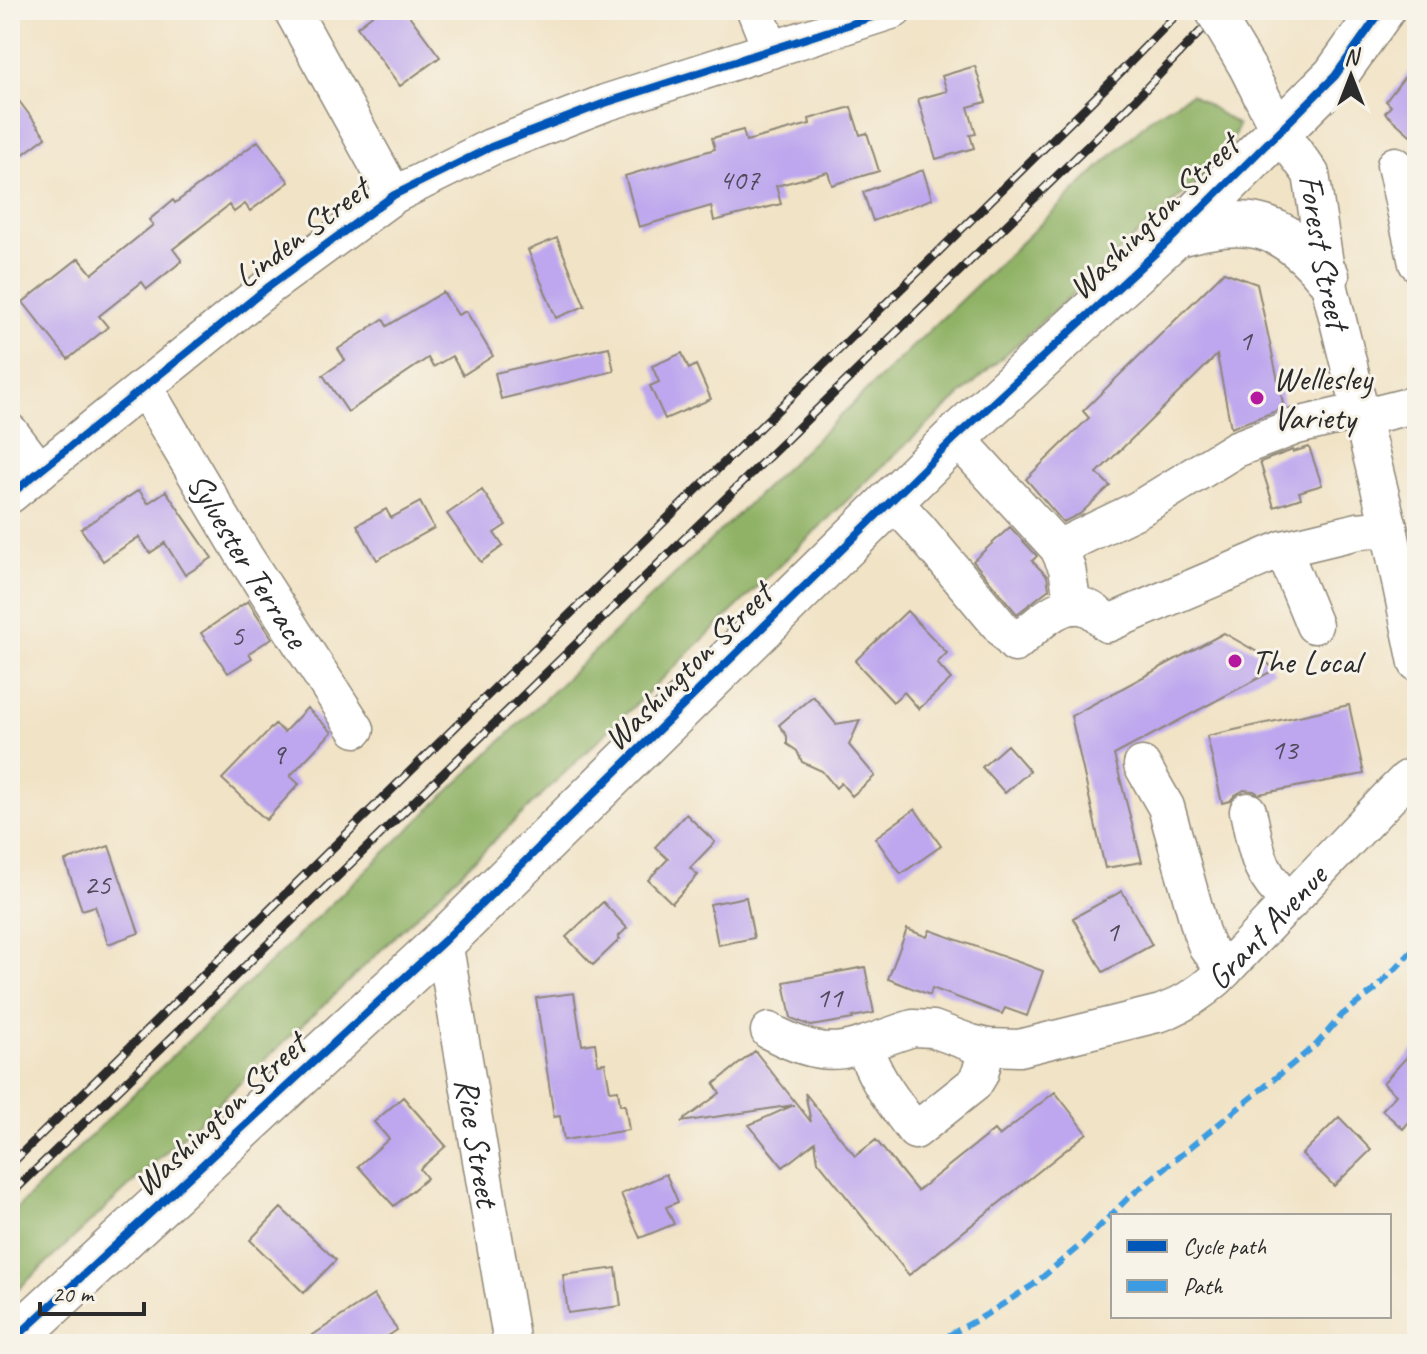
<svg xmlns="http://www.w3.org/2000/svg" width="1427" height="1354" font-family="Caveat,sans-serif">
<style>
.forest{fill:#90b266;stroke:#5e6e48;stroke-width:2}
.building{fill:#bea7ee}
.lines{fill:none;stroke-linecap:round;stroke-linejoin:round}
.minor-casing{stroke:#8e8778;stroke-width:39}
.major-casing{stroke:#8e8778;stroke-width:47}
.minor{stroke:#fff;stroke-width:36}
.major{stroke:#fff;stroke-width:44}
.rail-casing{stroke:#2b2b2b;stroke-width:9}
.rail{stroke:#f7f3e8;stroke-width:6;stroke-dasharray:18;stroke-linecap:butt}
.minor-bridge-casing{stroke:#8e8778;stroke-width:39;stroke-linecap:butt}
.minor-bridge{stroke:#fff;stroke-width:36}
.quiet{stroke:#3d9ce1;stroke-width:6;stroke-dasharray:12 6;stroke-linecap:butt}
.cycleway-casing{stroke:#f7f3e8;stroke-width:13}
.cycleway{stroke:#0057b8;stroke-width:8}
.poi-dot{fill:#b5179e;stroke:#f7f3e8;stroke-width:3}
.labels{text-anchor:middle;stroke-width:6;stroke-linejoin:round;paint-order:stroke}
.number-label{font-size:30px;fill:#504a5c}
.street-label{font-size:34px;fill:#2b2b2b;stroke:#f7f3e8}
.poi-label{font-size:34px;fill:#2b2b2b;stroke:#f7f3e8;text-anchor:start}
</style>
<rect width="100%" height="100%" fill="#f7f3e8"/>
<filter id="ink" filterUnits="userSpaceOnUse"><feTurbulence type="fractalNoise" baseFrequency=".0125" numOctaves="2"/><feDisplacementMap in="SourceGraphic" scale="16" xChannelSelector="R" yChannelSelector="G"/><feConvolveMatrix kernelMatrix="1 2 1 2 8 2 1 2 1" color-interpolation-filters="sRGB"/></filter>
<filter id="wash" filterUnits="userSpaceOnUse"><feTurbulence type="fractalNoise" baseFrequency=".006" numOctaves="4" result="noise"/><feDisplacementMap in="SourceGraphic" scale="32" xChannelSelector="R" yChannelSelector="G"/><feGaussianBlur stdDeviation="1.8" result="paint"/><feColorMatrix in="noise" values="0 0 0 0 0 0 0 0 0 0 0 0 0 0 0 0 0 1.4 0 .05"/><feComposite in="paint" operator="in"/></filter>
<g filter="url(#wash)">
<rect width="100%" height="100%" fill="#f1e3c6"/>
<path class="forest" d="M1191,94L1238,125L1228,153L891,458L328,1001L10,1297V1215L160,1068L1151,118Z"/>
<g id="blocks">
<path class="building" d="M379,10H405L440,57L400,86L357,27Z
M1417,61V141L1385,113L1391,106L1386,101Z
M975,66L986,102L968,107L976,134L970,135L974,148L936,159L918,99L947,91L942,76Z
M10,89L46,137L10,164Z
M851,107L860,135L867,133L879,171L832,185L828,172L776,186L781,204L714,221L711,206L639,227L625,176L715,149L712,138L743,130L746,141L810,124L809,119Z
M258,141L289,182L250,211L245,204L234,212L229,205L173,249L182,261L147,289L142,282L99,316L108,327L68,359L23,302L79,258L92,274L153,225L149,220L173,200L175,203Z
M923,170L932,199L873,221L863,192Z
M557,238L585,306L556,318L528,250Z
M1224,272L1257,284L1284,408L1231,428L1217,355L1097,473L1110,486L1080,514L1063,522L1026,479L1089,418L1083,411Z
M443,292L458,315L466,311L493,356L463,375L452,356L433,367L428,358L348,412L323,375L345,360L338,349L383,319L387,326Z
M609,347L614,371L501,399L495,373Z
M682,353L689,369L696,365L711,399L665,419L650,386L659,382L652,366Z
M1309,447L1322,485L1299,492L1301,498L1274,507L1260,462L1293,450V452Z
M139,490L148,503L166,491L212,558L185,575L165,543L150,553L139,537L103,561L81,529Z
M482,490L506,525L494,533L503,546L481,562L447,514Z
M420,502L434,528L377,560L357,525L386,509L391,518Z
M1010,527L1037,556L1032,561L1047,576L1049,589L1017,614L973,561Z
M248,601L272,638L249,653L252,658L228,673L201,633Z
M907,611L947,653L937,663L951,679L919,709L904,692L893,702L855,661Z
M1224,633L1259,653L1274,670L1114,755L1142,862L1105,868L1071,716Z
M813,696L836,724L860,720L849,745L875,776L852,796L841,783L836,788L822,771L802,762L797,751L787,744V736L779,725Z
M1349,705L1364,774L1259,794L1254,791L1244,790L1235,795L1230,801L1222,803L1207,736Z
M307,708L332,732L290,776L299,784L266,820L222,779L275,724L284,732Z
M1007,745L1030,771L1005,793L982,767Z
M915,809L941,846L901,874L875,838Z
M686,814L715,842L690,868L698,875L672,903L648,880L668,859L655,847Z
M109,846L139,933L108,944L95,906L82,910L65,861Z
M1122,891L1152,945L1103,972L1073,918Z
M746,897L754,938L718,945L710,904Z
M603,902L627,928L618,937L620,939L593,965L566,937Z
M907,929L927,937L930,930L1043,971L1027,1016L1005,1008L1002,1014L932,988L930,995L888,979Z
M865,967L874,1013L852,1017L853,1019L811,1026L791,1018L784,982Z
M574,993L582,1045L595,1043L598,1064L605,1063L610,1091L618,1090L620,1105H625L629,1130L564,1140L560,1116L554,1117L536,998Z
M1417,1046V1113L1403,1129L1382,1110L1396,1095L1383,1083Z
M755,1051L811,1122L805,1093L855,1156L876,1140L917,1191L994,1130L999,1136L1055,1092L1087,1133L909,1275L818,1161L815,1142L783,1167L749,1125L794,1105L681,1122L720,1093L714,1084Z
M403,1097L446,1146L420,1169L427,1178L394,1206L358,1166L389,1139L374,1122Z
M1339,1117L1371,1150L1334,1186L1302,1154Z
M666,1174L678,1202L666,1207L674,1224L640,1238L621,1194Z
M281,1208L336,1260L304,1293L250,1240Z
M616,1268L621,1306L568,1313L563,1275Z
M374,1295L397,1330L376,1344H299Z"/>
</g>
</g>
<g filter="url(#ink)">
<use href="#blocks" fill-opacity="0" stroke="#8e8778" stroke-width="2"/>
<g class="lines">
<defs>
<g id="minor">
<path d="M292,10L394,195"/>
<path d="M755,10L771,50"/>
<path id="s1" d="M1247,67L1279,131L1311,174L1327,276L1389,528L1417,663"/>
<path d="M1395,165L1417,263"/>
<path id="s2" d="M144,387L245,557L356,729"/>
<path d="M1361,418L1417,404"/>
<path d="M10,432L40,471"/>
<path d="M956,437L1058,548L1067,568L1073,606"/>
<path d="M10,495L267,288L394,195L491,147L605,103L894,10"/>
<path d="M892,500L918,528L1015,644C1043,620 1075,583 1107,624L1283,549L1358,531L1389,528"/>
<path d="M1058,548L1137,510L1236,449L1297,426L1360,411"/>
<path d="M1283,549L1314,625"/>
<path d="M1142,765L1166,807L1201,932L1207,947L1225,970"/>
<path d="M1248,811C1257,851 1257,873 1290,902"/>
<path id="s3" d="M444,941L512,1344"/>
<path id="s4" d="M769,1031C834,1066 849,1048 913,1028L933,1029L971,1043L987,1047L1019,1048L1161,1013C1183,1005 1199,994 1216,979L1394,792L1406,780L1417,773"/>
<path d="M864,1045C875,1081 894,1102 915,1131L974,1084L980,1074L987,1047"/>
</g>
<path id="major" d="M1175,235C1243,215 1281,219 1327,276
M10,1343L444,941L956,437L1175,235L1335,76L1382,10"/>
</defs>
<use href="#minor" class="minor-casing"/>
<use href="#major" class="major-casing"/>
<use href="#minor" class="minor"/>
<use href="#major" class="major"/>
<defs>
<path id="rail" d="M10,1165L1108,85L1181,10
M10,1195L1132,103L1221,10"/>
</defs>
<use href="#rail" class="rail-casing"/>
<use href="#rail" class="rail"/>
<defs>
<path id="minor-bridge" d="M1213,10L1247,67"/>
</defs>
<use href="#minor-bridge" class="minor-bridge-casing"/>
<use href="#minor-bridge" class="minor-bridge"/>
<path class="quiet" d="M933,1344L984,1316L1033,1285L1083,1243L1128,1198L1317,1044L1342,1015L1376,989L1417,946"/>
<defs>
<path id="cycleway" d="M10,495L267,288L394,195L491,147L605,103L894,10
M10,1343L444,941L956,437L1175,235L1335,76L1382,10"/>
</defs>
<use href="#cycleway" class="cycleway-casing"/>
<use href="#cycleway" class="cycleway"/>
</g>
</g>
<g class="poi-dot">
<circle cx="1257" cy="398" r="8"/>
<circle cx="1235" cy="661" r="8"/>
</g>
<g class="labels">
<g class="number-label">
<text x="739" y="189">407</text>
<text x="1245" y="350">1</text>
<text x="237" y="645">5</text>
<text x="1284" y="759">13</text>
<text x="278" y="764">9</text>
<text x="97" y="894">25</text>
<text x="1112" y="941">1</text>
<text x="829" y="1007">11</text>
</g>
<g class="street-label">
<text transform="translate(1153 216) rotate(-44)" y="12">Washington Street</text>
<text transform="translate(301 232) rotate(-37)" y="12">Linden Street</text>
<text dy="12" stroke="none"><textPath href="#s1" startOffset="204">Forest Street</textPath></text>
<text dy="12" stroke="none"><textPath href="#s2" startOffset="202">Sylvester Terrace</textPath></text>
<text transform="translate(687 666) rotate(-45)" y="12">Washington Street</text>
<text dy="12" stroke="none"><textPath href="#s4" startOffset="544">Grant Avenue</textPath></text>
<text transform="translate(219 1114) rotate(-43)" y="12">Washington Street</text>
<text dy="12" stroke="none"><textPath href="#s3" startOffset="204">Rice Street</textPath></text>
</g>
<g class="poi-label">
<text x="1273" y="390">Wellesley<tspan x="1273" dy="39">Variety</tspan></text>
<text x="1251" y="673">The Local</text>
</g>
</g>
<rect width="1427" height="1354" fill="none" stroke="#f7f3e8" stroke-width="40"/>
<rect x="1111" y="1214" width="280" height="104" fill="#f7f3e8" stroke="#a5a39c" stroke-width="2"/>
<rect x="1127" y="1240" width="40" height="12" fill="#0057b8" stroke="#a5a39c" stroke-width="2"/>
<text x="1183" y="1254" font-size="24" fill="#2b2b2b">Cycle path</text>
<rect x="1127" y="1280" width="40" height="12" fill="#3d9ce1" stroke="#a5a39c" stroke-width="2"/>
<text x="1183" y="1294" font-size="24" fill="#2b2b2b">Path</text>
<g transform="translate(1351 76)" stroke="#f7f3e8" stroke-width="6" paint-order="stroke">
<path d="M0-6L14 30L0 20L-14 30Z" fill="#2b2b2b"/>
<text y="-12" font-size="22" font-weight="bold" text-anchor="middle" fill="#2b2b2b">N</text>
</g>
<path d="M40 1302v12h104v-12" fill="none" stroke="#2b2b2b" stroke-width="4"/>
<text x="52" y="1302" font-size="24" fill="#2b2b2b" stroke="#f7f3e8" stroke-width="6" paint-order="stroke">20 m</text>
</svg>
